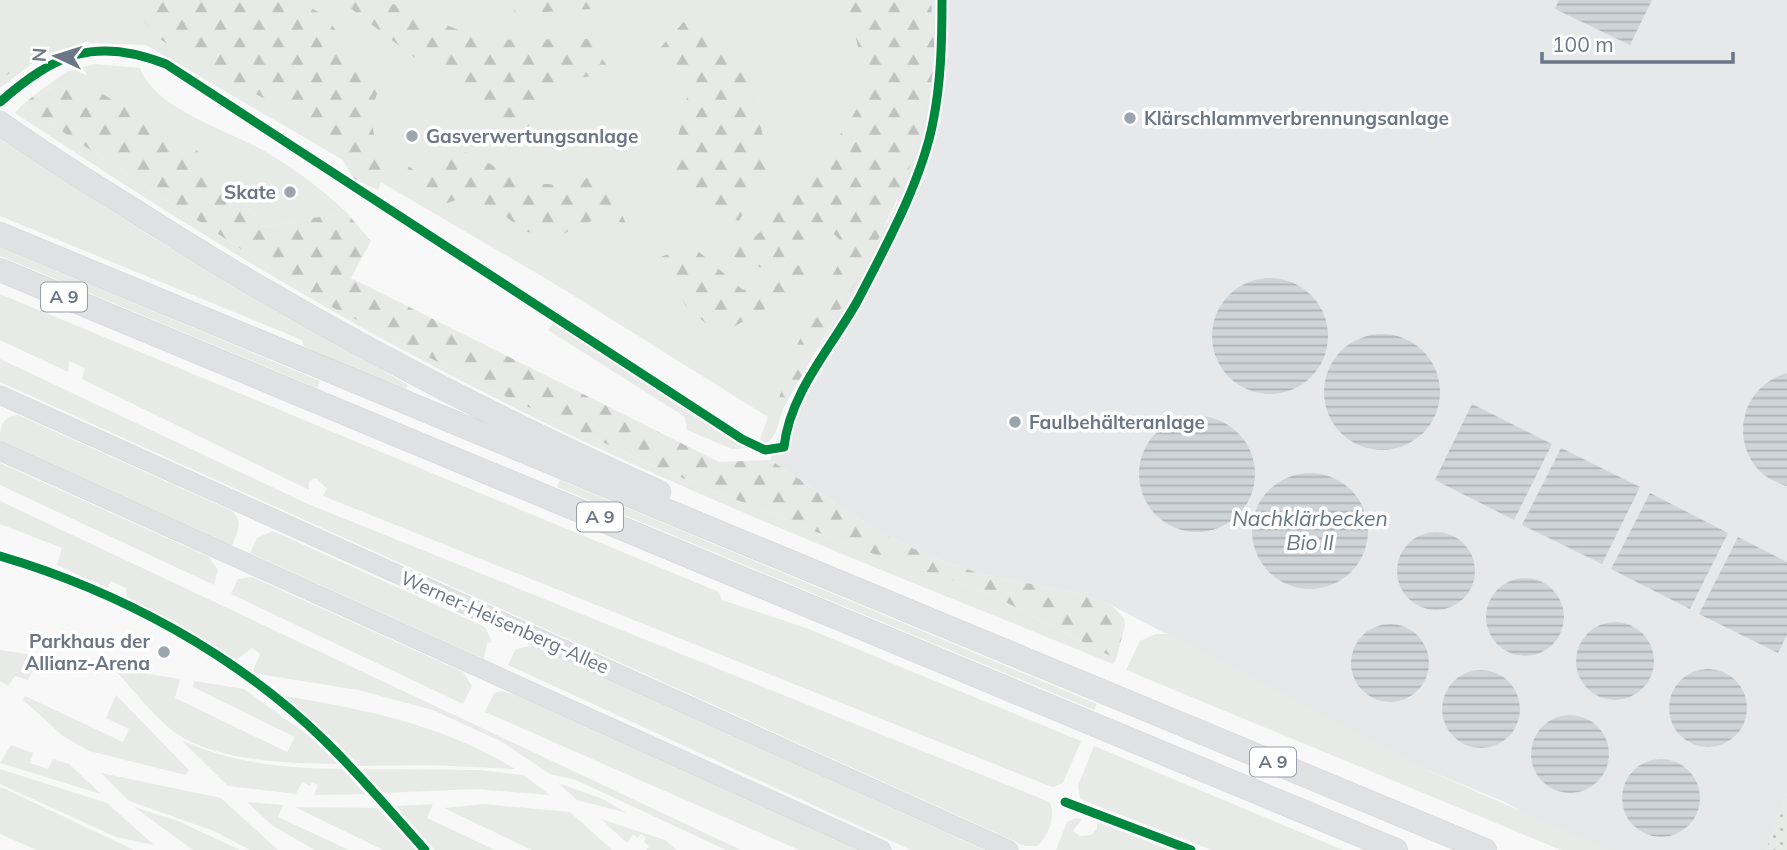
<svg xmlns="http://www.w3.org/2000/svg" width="1787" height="850" font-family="Mulish,sans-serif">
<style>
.built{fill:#e7e8e9}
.green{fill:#e7eae6}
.forest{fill:url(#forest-firs)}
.garden{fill:url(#garden-dots)}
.water{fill:url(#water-rules)}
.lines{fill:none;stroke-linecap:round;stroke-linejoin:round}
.secondary-casing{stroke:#d5d6d7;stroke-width:19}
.highway-casing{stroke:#d5d5d6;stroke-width:24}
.secondary{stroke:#e0e1e2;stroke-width:18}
.highway{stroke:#e0e1e2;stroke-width:23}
.cycleway-casing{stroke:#fff;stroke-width:13}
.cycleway{stroke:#00873e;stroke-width:9}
.poi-dot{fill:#9ca4ae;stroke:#fff;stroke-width:2.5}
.labels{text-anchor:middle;stroke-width:7;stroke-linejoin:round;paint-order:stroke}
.shield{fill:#fff;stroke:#979faa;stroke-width:2}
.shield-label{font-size:18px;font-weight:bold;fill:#6b7686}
.poi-label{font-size:19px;font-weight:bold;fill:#6b7686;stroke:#fff;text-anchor:start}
.street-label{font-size:19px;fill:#6b7686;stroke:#fff}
.water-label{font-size:21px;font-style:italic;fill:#677781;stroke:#fff}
</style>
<defs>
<pattern id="forest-firs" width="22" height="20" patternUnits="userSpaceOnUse" patternTransform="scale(1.75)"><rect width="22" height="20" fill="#e7eae6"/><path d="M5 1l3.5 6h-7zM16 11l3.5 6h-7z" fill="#bfc2c0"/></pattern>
<pattern id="garden-dots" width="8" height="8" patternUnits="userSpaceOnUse" patternTransform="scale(1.75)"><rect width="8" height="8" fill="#e7eae6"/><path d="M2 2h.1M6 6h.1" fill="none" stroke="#bfc2c0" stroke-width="1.8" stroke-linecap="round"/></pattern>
<pattern id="water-rules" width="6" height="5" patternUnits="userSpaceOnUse" patternTransform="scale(1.75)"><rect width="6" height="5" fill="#cfd4d8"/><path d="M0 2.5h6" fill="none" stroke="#acb1b5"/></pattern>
</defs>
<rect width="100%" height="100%" fill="#f8f8f8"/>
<path class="built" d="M931,0H1787V793L1766,850H1586L1507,803L1420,767L1111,605L1082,594L981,574L929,556L883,534L770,460L790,402L896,206L934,57Z"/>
<path class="green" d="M0,0H895L860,225L781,403L784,407C778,420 779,436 765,444L760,439L768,417L555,284L146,45L89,43L41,57L0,88Z
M95,64L140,68C155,110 231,131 268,153C296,170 322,189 346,212L265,227L192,145L70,85L41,90L66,72Z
M22,105L320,301L490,389L653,466L856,548L984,591L1116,659L1113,664C896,575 674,491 466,383C309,303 161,210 15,113Z
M0,138L155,239L408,385L405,390L313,352L304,346L302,340L0,216Z
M0,247L320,381L317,388L0,256Z
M0,294L719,592L722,600L806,628L1081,741L1063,783L1053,787L1047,785L323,496L327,489L316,478L309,481V490L82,379L85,368L69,361L68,372L0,340Z
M553,323L745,448L732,449L687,430L685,417L548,330Z
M0,359L308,504L1042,799L1050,803C1056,816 1048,838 1037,846H1025L0,382Z
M18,415L232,511C244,522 237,532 232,546L0,441C0,427 2,417 18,415Z
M0,463L209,557L218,570L214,585L0,485Z
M560,480L1097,704L1094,710L557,487Z
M0,501L741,850H726L576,780L550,774L502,742L433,710L358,690L252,673L260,654L252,648L236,660L127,597L126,588L111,581L107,588L57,565L62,548L0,524Z
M273,531L485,627L492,642L487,643L484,659L250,553L257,538Z
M252,577L463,672L472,686L463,704L231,594L238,579Z
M1156,634H1172L1420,767L1610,850H1561L1126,670L1140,641Z
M535,645L984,850H911L508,665L516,649Z
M0,650L40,656L28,680L15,676L8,686L0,681Z
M113,668L180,679L175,698L287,752L295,737L193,687L194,681L244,689L309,736L338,764C287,763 209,762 168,727C148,710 131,687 113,668Z
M501,691L517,695L861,850H799L485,712L494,693Z
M116,695L189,770L185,775L89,751L63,736L23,700L25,696L123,742L129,729L106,718Z
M279,695C363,709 442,724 515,769L428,765L359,766L338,743Z
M181,740C234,764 285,768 342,769L365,794L314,795L318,785L312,782L310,786L302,782L296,794L228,786Z
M11,745L33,753L30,763L48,769L53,759L69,764L101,794L0,763Z
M1094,746L1343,850H1212L1085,801L1080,798L1078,786Z
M0,769L107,803L154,845L116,837L0,784Z
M362,769L479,770L523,775L550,795L475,789L383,793Z
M101,773L221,798L278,850H250L214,831L129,801Z
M558,783L603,799L627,813L577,800Z
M0,788H3L134,850H37L0,834Z
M247,802L283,805L278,817L349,850H315L273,826Z
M433,804L427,818L495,850H435L395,806Z
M483,804L570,812L612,850H532L444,808Z
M134,807L178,821L240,850H193Z
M295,807L377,808L417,850H383Z
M1076,818L1082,819L1073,831L1080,836L1091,835L1097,829V822L1170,850H1056L1067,822Z
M601,819L665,840L677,850H646L649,846L644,842L646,837L641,834L638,838L633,834L627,843Z"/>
<path class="forest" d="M132,0H300L327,18L350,50L383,77C368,116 367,127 388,165L378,190L354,179L330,139L288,110L231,82L153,35Z
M340,0H383L484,40L588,39L613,74L566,79L526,131L472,102Z
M512,0H615L605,8L515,14Z
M847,0H931C932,19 935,39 934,58C924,187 845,297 784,407L778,401L798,343L843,255L842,242L832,232L817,234L768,268L749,266L733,256V249L752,239L768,225L846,127L861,102L863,68Z
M692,13L744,60L770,164L739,221L699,205L669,167L684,115L691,71L649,60Z
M0,51L17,69L0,79Z
M70,85L90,87L192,145L265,227L346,212L371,241L351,278L719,462L770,460L883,534L929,556L981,574L1082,594L1111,605L1124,618L1125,626L1116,659L984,591L856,548L653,466L490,389L320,301L22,105L41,90Z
M454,148L480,157L527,189C545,181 557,183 574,192L588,176L615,199L628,228L605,215L558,236L528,232L497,211L459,199L438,206L420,198L407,177L408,166L424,177L439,172Z
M690,244L743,290L817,257V280L719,335L686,306L659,258Z"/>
<path class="garden" d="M1787,793V850H1766Z"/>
<path class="water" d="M1559,0H1652L1630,45L1555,9Z
M1212 336a58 58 0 1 1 116 0a58 58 0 1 1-116 0Z
M1324 392a58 58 0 1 1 116 0a58 58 0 1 1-116 0Z
M1787,373V486C1728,470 1729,390 1787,373Z
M1472,404L1552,444L1514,520L1435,480Z
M1139 474a58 58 0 1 1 116 0a58 58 0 1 1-116 0Z
M1561,448L1640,487L1602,564L1522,525Z
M1252 531a58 58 0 1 1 116 0a58 58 0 1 1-116 0Z
M1650,493L1728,533L1690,609L1611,569Z
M1397 571a39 39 0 1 1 78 0a39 39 0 1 1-78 0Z
M1738,537L1787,562V635L1778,653L1699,614Z
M1486 617a39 39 0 1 1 78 0a39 39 0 1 1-78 0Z
M1576 661a39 39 0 1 1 78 0a39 39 0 1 1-78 0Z
M1351 663a39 39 0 1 1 78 0a39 39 0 1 1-78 0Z
M1669 708a39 39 0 1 1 78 0a39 39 0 1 1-78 0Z
M1442 709a39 39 0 1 1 78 0a39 39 0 1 1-78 0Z
M1531 754a39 39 0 1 1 78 0a39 39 0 1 1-78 0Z
M1622 798a39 39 0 1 1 78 0a39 39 0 1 1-78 0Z"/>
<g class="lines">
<defs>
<path id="secondary" d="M0,395L1009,850
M0,451L882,850"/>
<path id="highway" d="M0,123C40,152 82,178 124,204C294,314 474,409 659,492
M0,234L1485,850
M0,270L1396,850"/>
</defs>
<use href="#secondary" class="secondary-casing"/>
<use href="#highway" class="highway-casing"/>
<use href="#secondary" class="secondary"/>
<use href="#highway" class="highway"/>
<defs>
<path id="cycleway" d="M0,102C55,54 95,36 166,64L742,439L765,450L784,447C790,392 832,347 858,300C885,248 922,180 933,122C941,82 942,42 942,0
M0,556C119,591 236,654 325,741C360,775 392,813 425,850
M1065,802L1191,850"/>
</defs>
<use href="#cycleway" class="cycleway-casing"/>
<use href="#cycleway" class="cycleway"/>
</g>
<g class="poi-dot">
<circle cx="1130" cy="118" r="7"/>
<circle cx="412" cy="136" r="7"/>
<circle cx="290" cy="192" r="7"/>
<circle cx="1015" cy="422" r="7"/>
<circle cx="164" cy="652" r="7"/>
</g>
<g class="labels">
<g class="shield">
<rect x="41" y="282.5" width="46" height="29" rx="5"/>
<rect x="577" y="502.5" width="46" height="29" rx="5"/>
<rect x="1250" y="747.5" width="46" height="29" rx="5"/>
</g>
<g class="shield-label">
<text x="64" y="303">A 9</text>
<text x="600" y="523">A 9</text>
<text x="1273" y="768">A 9</text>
</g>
<g class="poi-label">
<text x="1144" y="125">Klärschlammverbrennungsanlage</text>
<text x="426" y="143">Gasverwertungsanlage</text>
<text x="276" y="199" text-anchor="end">Skate</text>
<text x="1029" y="429">Faulbehälteranlage</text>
<text x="150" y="648" text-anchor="end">Parkhaus der<tspan x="150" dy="22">Allianz-Arena</tspan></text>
</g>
<g class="street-label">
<text transform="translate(505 622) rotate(24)" y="7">Werner-Heisenberg-Allee</text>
</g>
<g class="water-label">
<text x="1310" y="526">Nachklärbecken<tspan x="1310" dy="24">Bio II</tspan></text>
</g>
</g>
<g transform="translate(56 56) rotate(274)" stroke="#ffffff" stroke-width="5" paint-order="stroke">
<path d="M0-5L12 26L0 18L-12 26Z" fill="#6b7686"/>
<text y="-10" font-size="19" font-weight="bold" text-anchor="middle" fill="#6b7686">N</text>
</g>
<path d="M1542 52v10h191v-10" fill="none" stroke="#6b7686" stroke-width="3.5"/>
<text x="1552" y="52" font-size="21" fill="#6b7686" stroke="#ffffff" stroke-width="5" paint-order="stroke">100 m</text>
</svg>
